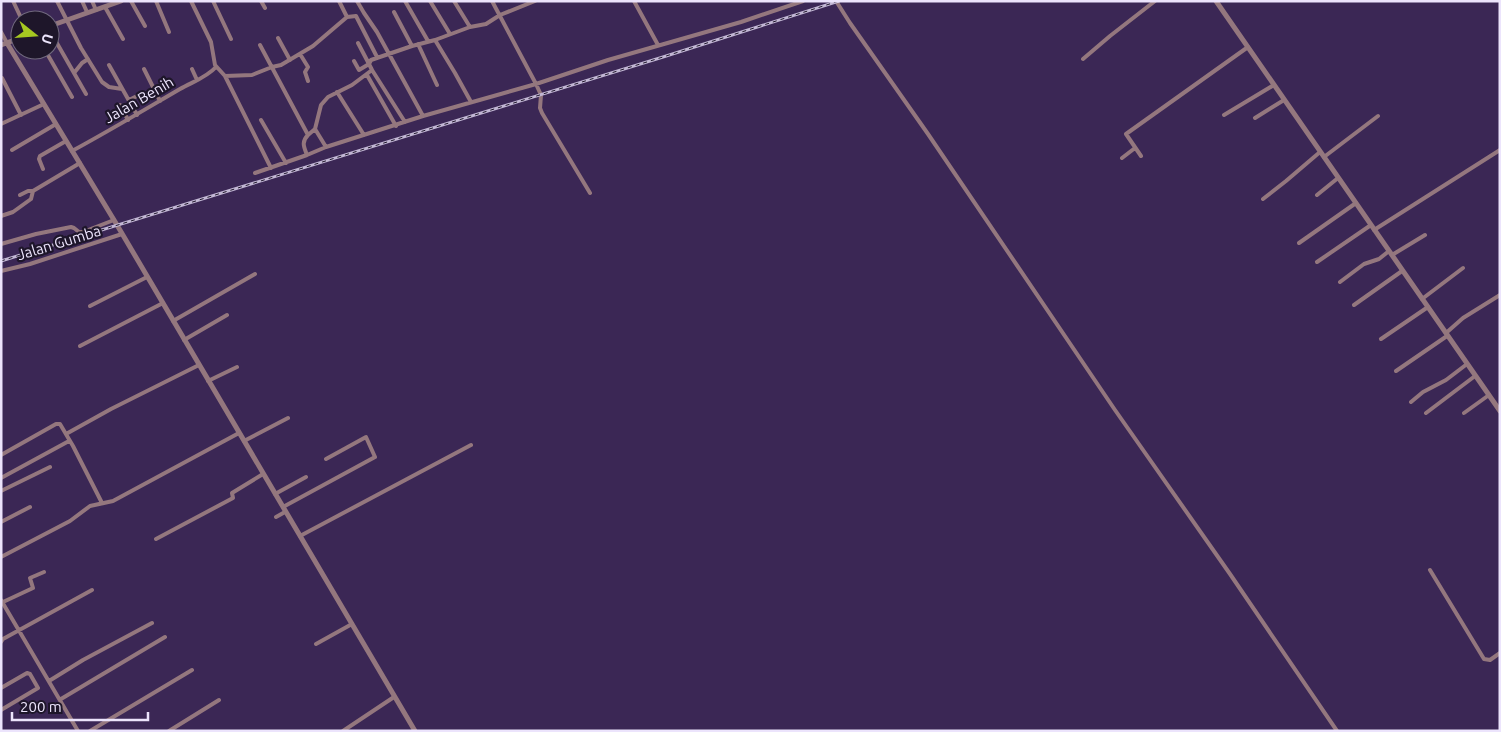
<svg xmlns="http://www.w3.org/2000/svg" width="1501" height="732" font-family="Ubuntu,sans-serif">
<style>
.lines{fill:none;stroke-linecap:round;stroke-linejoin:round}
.minor{stroke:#94777e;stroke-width:4}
.tertiary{stroke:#94777e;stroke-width:5}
.rail-casing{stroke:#c2b7d4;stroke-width:3}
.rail{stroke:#1e162a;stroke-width:1;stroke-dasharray:4;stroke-linecap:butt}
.labels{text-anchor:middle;stroke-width:4.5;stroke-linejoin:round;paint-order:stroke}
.street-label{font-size:15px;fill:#ece4fc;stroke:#1e162a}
</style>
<rect width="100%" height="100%" fill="#3b2755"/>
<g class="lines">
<path class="minor" d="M13,1L22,20
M57,1L81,48L102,82L109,87L122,89
M82,1L87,12
M92,1L96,10
M131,1L145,26
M156,1L169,32
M191,1L211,42L215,65L225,76L252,75L272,67L281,65L313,46L347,17
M213,1L231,39
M261,1L265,8
M339,1L347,17
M357,1L364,13L377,32L423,116
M405,1L428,41
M430,1L450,34
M454,1L470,27
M492,1L536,84L541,95L540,108L542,113L590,193
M634,1L658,45
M836,1L850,23L928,134L1115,410L1230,574L1337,731
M105,7L123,39
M394,12L412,46
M347,17L356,16L377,57
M50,31L86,94
M1,32L7,43
M278,38L290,60
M435,40L455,73L471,102
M418,44L437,85
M260,45L308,135L315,129L321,105L328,97L352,85L372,70L369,64L371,60L412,46L435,40L470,27L486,24L500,15L535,1
M45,50L72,97
M300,54L308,67L305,72L308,81
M1083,59L1110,36L1155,1
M354,61L359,70L369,64L358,43
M109,65L137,115
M144,69L160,101
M192,69L197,80
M372,70L405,122
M74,73L82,63L88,59
M367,75L396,126
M225,76L271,168
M2,78L21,115
M337,92L364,135
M129,100L139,95
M120,105L128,120
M1224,115L1274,85
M1255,118L1284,100
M261,120L286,163
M1,124L44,104
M315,129L326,147
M12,150L56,124
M72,151C109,131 144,110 180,89C192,82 206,78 216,67
M307,155C304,147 301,142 308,135
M1141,156L1126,134L1248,47
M1324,157L1378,116
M1122,158L1135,148
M43,169L39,159L40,156L66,141
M255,173L307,155L326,147L423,116L536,84L608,60L741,22L803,1
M20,195L28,191H33
M1317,195L1338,178
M1263,199L1286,181L1320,152
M1,216L13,212L31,199L33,191L80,163
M1374,230L1500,150
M1299,243L1356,203
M1,244L36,234L71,227L74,228L79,232H83L114,220
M1392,255L1425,235
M1317,262L1371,225
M1,271L30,264L122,234
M1340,282L1364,264L1379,259L1389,251
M1422,299L1463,268
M1354,305L1402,271
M90,306L147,277
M173,321L255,274
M1446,333L1463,318L1500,295
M1381,339L1428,307
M184,340L227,315
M80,346L163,303
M1396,371L1447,336
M208,381L237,367
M1411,402L1423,392L1446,380L1467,364
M1426,413L1475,376
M1464,413L1489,395
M66,434L111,409L199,365
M244,441L288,418
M1,455L56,424H60L73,446L102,503
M1,478L69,441
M1,491L50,467
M275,494L306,477
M283,507L375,457L366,437L326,459
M276,517L285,512
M1,522L30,507
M300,536L471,445
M156,539L233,498L232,493L263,474
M1,557L70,521L90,506L113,501L239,433
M1430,570L1484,659L1490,660L1500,653
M1,600L78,731
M3,602L33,588L30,578L44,572
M1,642L3,639L92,590
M316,644L352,624
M49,681L83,660L152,623
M1,688L27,673L30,674L38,688L1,710
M61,699L165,637
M90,731L192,670
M169,731L219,700
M343,731L394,697"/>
<path class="tertiary" d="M1216,1L1500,411
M50,26L121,1
M7,43L117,225L415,731
M1,45L20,38"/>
<defs>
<path id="rail" d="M1,261L663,57L839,1"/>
</defs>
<use href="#rail" class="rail-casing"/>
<use href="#rail" class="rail"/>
</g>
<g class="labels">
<g class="street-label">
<text transform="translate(139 100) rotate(-30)" y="5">Jalan Benih</text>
<text transform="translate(59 243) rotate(-17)" y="5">Jalan Gumba</text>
</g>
</g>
<rect width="1501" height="732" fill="none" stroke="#ece4fc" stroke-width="5"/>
<g transform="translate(35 35) rotate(107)"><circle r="24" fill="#1e162a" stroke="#70687e"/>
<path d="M0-4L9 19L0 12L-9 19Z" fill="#a6c821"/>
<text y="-8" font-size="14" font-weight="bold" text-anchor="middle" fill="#ece4fc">U</text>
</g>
<path d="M12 712v8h136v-8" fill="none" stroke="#ece4fc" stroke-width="2.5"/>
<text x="20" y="712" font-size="15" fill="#ece4fc" stroke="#1e162a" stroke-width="4" paint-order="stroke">200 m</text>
</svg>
